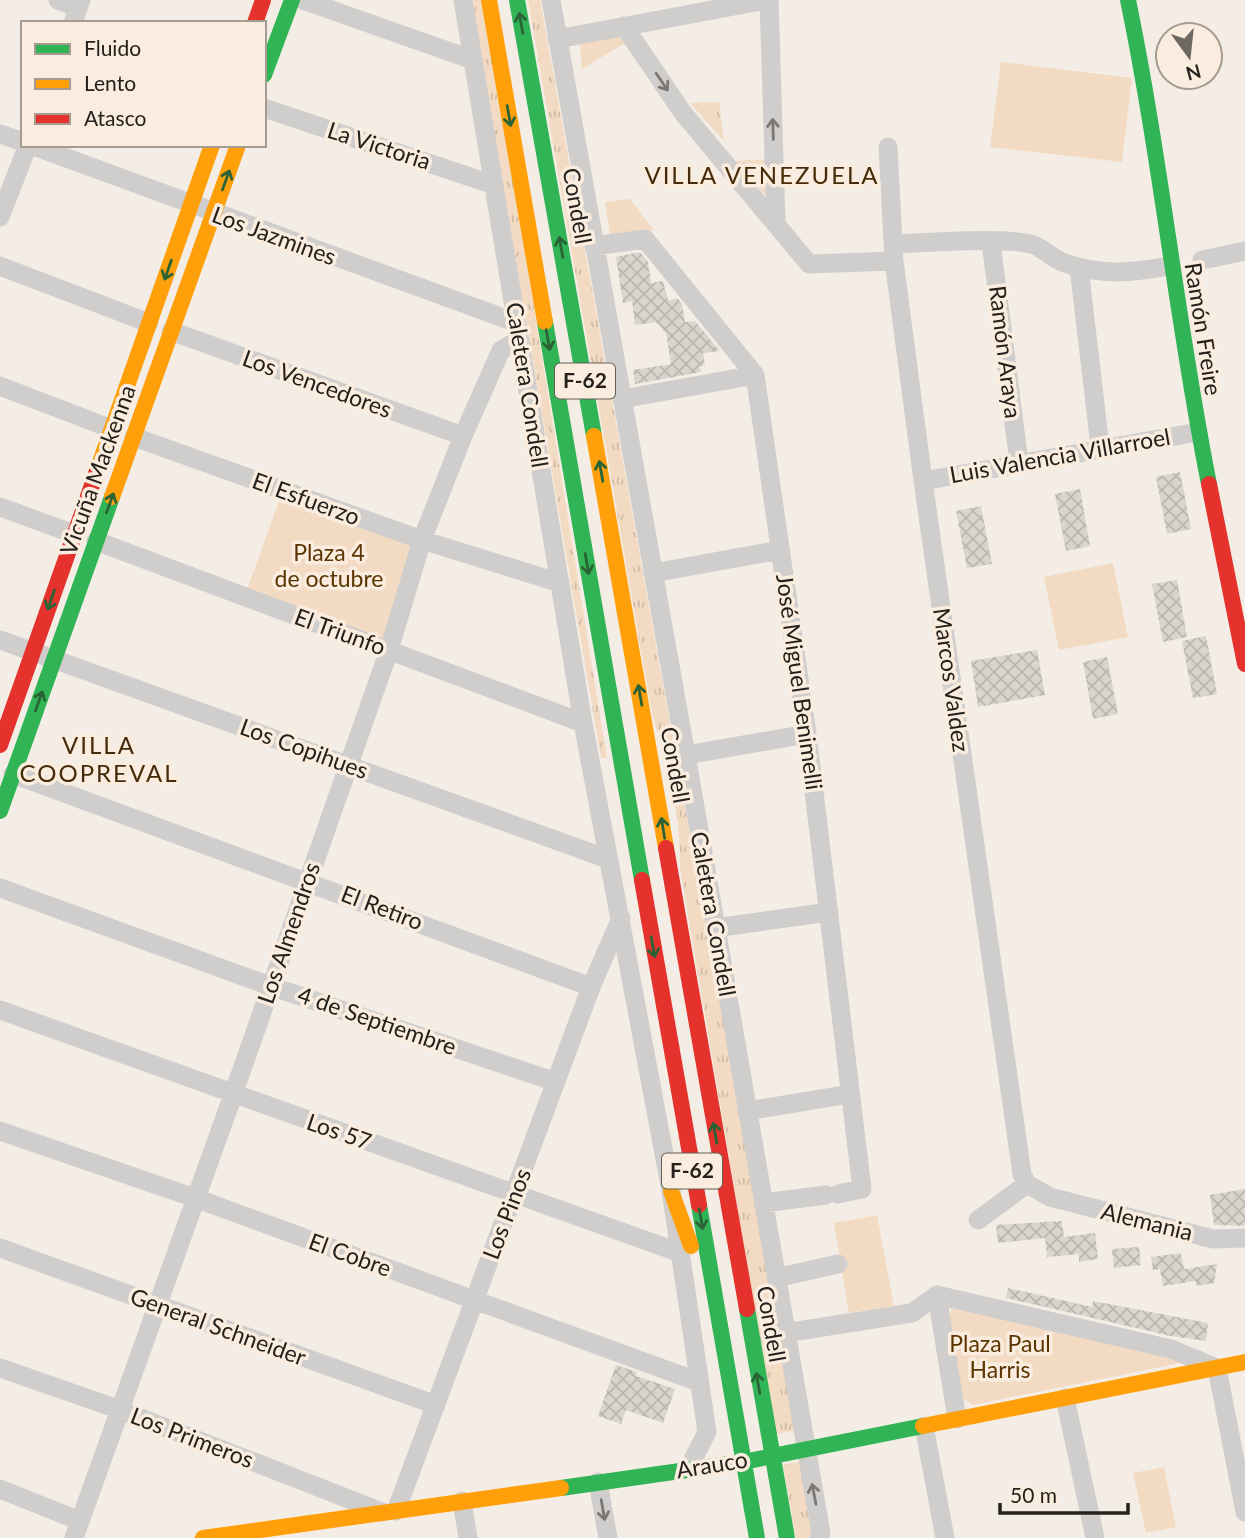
<svg xmlns="http://www.w3.org/2000/svg" width="1245" height="1538" font-family="Lato,sans-serif">
<style>
.grass{fill:url(#grass-tufts)}
.park{fill:#f3dbc3}
.building{fill:url(#building-cross-hatch)}
.lines{fill:none;stroke-linecap:round;stroke-linejoin:round}
.street{stroke:#d0cecd;stroke-width:19}
.fast{stroke:#30b455;stroke-width:16}
.slow{stroke:#ff9f0a;stroke-width:16}
.jam{stroke:#e5322d;stroke-width:16}
.oneway{stroke:#2a6336}
.oneway2{stroke:#7a7774}
.labels{text-anchor:middle;stroke-width:7;stroke-linejoin:round;paint-order:stroke}
.shield{fill:#faeddf;stroke:#655e56;stroke-width:2}
.shield-label{font-size:21px;font-weight:bold;fill:#25201c}
.street-label{font-size:23px;fill:#25201c;stroke:#faeddf}
.park-label{font-size:23px;fill:#5b3500;stroke:#faeddf}
.neighbourhood-label{font-size:24px;letter-spacing:2px;fill:#462b0a;stroke:#faeddf}
</style>
<defs>
<pattern id="grass-tufts" width="24" height="20" patternUnits="userSpaceOnUse" patternTransform="scale(1.75)"><rect width="24" height="20" fill="#f3dbc3"/><path d="M3 7l-1-3M5 7V3M7 7l1-3M15 17l-1-3M17 17v-4M19 17l1-3" fill="none" stroke="#d0bca7"/></pattern>
<pattern id="building-cross-hatch" width="8" height="8" patternUnits="userSpaceOnUse" patternTransform="scale(1.75)"><rect width="8" height="8" fill="#d9d4ce"/><path d="M0 0l8 8M0 8l8-8" fill="none" stroke="#bab6b0"/></pattern>
</defs>
<rect width="100%" height="100%" fill="#f4ede5"/>
<path class="grass" d="M471,0H484L607,758H601Z
M528,0H540L797,1430L776,1434L680,868C681,815 668,764 652,714Z
M719,102L724,141L690,103Z
M769,159L771,201L733,161Z
M803,1461L812,1538H796L783,1465Z"/>
<path class="park" d="M623,36L625,43L582,69L580,42Z
M1001,62L1132,78L1122,162L990,147Z
M630,199L654,230L610,235L605,202Z
M282,493L419,545L388,642L246,592Z
M1113,563L1128,637L1059,650L1044,577Z
M877,1215L894,1306L849,1313L834,1223Z
M952,1308L1176,1352L1180,1363L973,1405L962,1398L948,1318Z
M1164,1467L1176,1527L1146,1533L1133,1473Z"/>
<path class="building" d="M640,252L648,262L651,283L663,281L668,300L678,299L682,305L685,322L695,321L720,351L703,353L705,365L700,366L701,372L635,384L633,370L671,364L666,333L656,322L635,325L632,301L623,303L616,257Z
M1180,472L1191,529L1167,534L1156,477Z
M1080,489L1090,546L1066,551L1055,494Z
M981,506L992,564L967,568L956,511Z
M1177,580L1187,637L1163,642L1152,584Z
M1206,636L1217,694L1193,698L1182,641Z
M1037,650L1045,695L978,707L971,661Z
M1107,657L1118,714L1093,719L1083,662Z
M1245,1189V1226L1214,1225L1210,1195Z
M1062,1221L1064,1237L1095,1233L1098,1259L1079,1262V1254L1047,1257L1045,1238L998,1243L996,1225Z
M1139,1247L1141,1265L1114,1268L1112,1249Z
M1181,1253L1184,1269L1217,1264L1214,1283L1196,1286V1281L1163,1286L1160,1269L1153,1270L1151,1257Z
M1008,1288L1092,1307L1093,1301L1208,1323L1206,1341L1171,1336L1006,1298Z
M616,1365L637,1372L636,1376L675,1389L663,1423L626,1410L621,1424L598,1416Z"/>
<g class="lines">
<path class="street" d="M58,0L78,8
M303,0L473,60
M463,0L583,723L671,1191L707,1432L688,1469
M551,0L686,755L821,1533L819,1538
M769,0L776,222
M73,23L81,0
M624,26L683,113L809,264L894,261
M557,39L766,0
M264,108L494,185
M0,134L23,142
M31,145L517,323
M888,147L894,261L923,481L1022,1174L1027,1184L1050,1197L1213,1239L1245,1238
M0,217L28,145
M991,242L1019,463
M893,244C927,243 1005,236 1034,245C1044,249 1052,258 1062,262C1099,276 1132,273 1169,266
M594,246L645,239L755,375L807,734L862,1189L838,1194
M1202,260L1245,251
M0,266L149,323
M1079,267L1100,447
M171,331L463,436
M0,386L112,429
M622,399L755,375
M134,437L422,540L560,583
M923,481L1198,432
M0,507L74,534
M96,541L583,723
M653,573L780,550
M0,640L608,859
M686,755L807,734
M13,774L591,987
M0,888L270,986L556,1082
M715,928L829,912
M0,1010L678,1252
M747,1111L850,1094
M0,1131L195,1198L699,1382
M763,1203L826,1195
M978,1220L1027,1184
M0,1248L436,1405
M776,1278L838,1264
M937,1295L1171,1349L1217,1368L1245,1512
M937,1295L957,1419
M785,1333L912,1313L937,1295
M0,1368L118,1409L382,1512
M1065,1398L1095,1538
M924,1426L945,1538
M598,1482L608,1538
M0,1489L80,1521
M462,1501L468,1538
M396,1511L591,987L621,918
M74,1538L233,1095L389,650L422,540L463,436L501,350L519,340"/>
<path class="fast" d="M517,0L594,436
M1128,0C1161,160 1177,324 1209,484
M264,75L292,0
M545,322L642,880
M0,811L112,497
M699,1205L757,1538
M747,1309L787,1538
M561,1488L743,1462L923,1426"/>
<path class="slow" d="M489,0L545,322
M594,436L666,848
M97,471L212,145
M112,497L238,145
M671,1191L691,1246
M923,1426L1245,1362
M203,1538L561,1488"/>
<path class="jam" d="M255,23L263,0
M1209,484L1245,664
M0,745L97,471
M666,848L747,1309
M642,880L699,1205"/>
</g>
<defs><path id="oneway-shaft" d="M-6 0H5M1.5-3L5.5 0L1.5 3" fill="none" stroke-width="1.6" stroke-linecap="round" stroke-linejoin="round" transform="scale(1.75)"/></defs>
<g class="oneway">
<use href="#oneway-shaft" transform="translate(521 23) rotate(-100)"/>
<use href="#oneway-shaft" transform="translate(509 116) rotate(80)"/>
<use href="#oneway-shaft" transform="translate(226 180) rotate(-70)"/>
<use href="#oneway-shaft" transform="translate(561 247) rotate(-100)"/>
<use href="#oneway-shaft" transform="translate(168 270) rotate(109)"/>
<use href="#oneway-shaft" transform="translate(548 340) rotate(80)"/>
<use href="#oneway-shaft" transform="translate(601 471) rotate(-100)"/>
<use href="#oneway-shaft" transform="translate(110 503) rotate(-70)"/>
<use href="#oneway-shaft" transform="translate(587 564) rotate(80)"/>
<use href="#oneway-shaft" transform="translate(51 600) rotate(109)"/>
<use href="#oneway-shaft" transform="translate(640 695) rotate(-100)"/>
<use href="#oneway-shaft" transform="translate(39 701) rotate(-70)"/>
<use href="#oneway-shaft" transform="translate(663 828) rotate(-99)"/>
<use href="#oneway-shaft" transform="translate(653 947) rotate(80)"/>
<use href="#oneway-shaft" transform="translate(715 1133) rotate(-100)"/>
<use href="#oneway-shaft" transform="translate(701 1219) rotate(80)"/>
<use href="#oneway-shaft" transform="translate(758 1383) rotate(-100)"/>
</g>
<g class="oneway2">
<use href="#oneway-shaft" transform="translate(662 82) rotate(56)"/>
<use href="#oneway-shaft" transform="translate(773 129) rotate(-92)"/>
<use href="#oneway-shaft" transform="translate(814 1494) rotate(-101)"/>
<use href="#oneway-shaft" transform="translate(603 1510) rotate(80)"/>
</g>
<g class="labels">
<g class="shield">
<rect x="555" y="363.5" width="60" height="35" rx="5"/>
<rect x="662" y="1153.5" width="60" height="35" rx="5"/>
</g>
<g class="shield-label">
<text x="585" y="388">F-62</text>
<text x="692" y="1178">F-62</text>
</g>
<g class="street-label">
<text transform="translate(379 146) rotate(18)" y="8">La Victoria</text>
<text transform="translate(577 206) rotate(80)" y="8">Condell</text>
<text transform="translate(274 236) rotate(20)" y="8">Los Jazmines</text>
<text transform="translate(1203 329) rotate(81)" y="8">Ramón Freire</text>
<text transform="translate(1005 352) rotate(83)" y="8">Ramón Araya</text>
<text transform="translate(317 384) rotate(20)" y="8">Los Vencedores</text>
<text transform="translate(527 385) rotate(81)" y="8">Caletera Condell</text>
<text transform="translate(1060 456) rotate(-10)" y="8">Luis Valencia Villarroel</text>
<text transform="translate(98 470) rotate(-70)" y="8">Vicuña Mackenna</text>
<text transform="translate(306 499) rotate(20)" y="8">El Esfuerzo</text>
<text transform="translate(340 632) rotate(20)" y="8">El Triunfo</text>
<text transform="translate(951 680) rotate(82)" y="8">Marcos Valdez</text>
<text transform="translate(799 682) rotate(82)" y="8">José Miguel Benimelli</text>
<text transform="translate(304 749) rotate(20)" y="8">Los Copihues</text>
<text transform="translate(675 765) rotate(80)" y="8">Condell</text>
<text transform="translate(382 908) rotate(21)" y="8">El Retiro</text>
<text transform="translate(713 914) rotate(80)" y="8">Caletera Condell</text>
<text transform="translate(289 933) rotate(-71)" y="8">Los Almendros</text>
<text transform="translate(377 1021) rotate(19)" y="8">4 de Septiembre</text>
<text transform="translate(339 1132) rotate(19)" y="8">Los 57</text>
<text transform="translate(507 1214) rotate(-69)" y="8">Los Pinos</text>
<text transform="translate(1147 1222) rotate(14)" y="8">Alemania</text>
<text transform="translate(350 1255) rotate(20)" y="8">El Cobre</text>
<text transform="translate(771 1324) rotate(80)" y="8">Condell</text>
<text transform="translate(218 1327) rotate(20)" y="8">General Schneider</text>
<text transform="translate(192 1438) rotate(21)" y="8">Los Primeros</text>
<text transform="translate(712 1465) rotate(-9)" y="8">Arauco</text>
</g>
<g class="park-label">
<text x="329" y="561">Plaza 4<tspan x="329" dy="26">de octubre</tspan></text>
<text x="1000" y="1352">Plaza Paul<tspan x="1000" dy="26">Harris</tspan></text>
</g>
<g class="neighbourhood-label">
<text x="762" y="184">VILLA VENEZUELA</text>
<text x="99" y="754">VILLA<tspan x="99" dy="28">COOPREVAL</tspan></text>
</g>
</g>
<rect x="21" y="21" width="245" height="126" fill="#faeddf" stroke="#a59b91" stroke-width="2"/>
<rect x="35" y="44" width="35" height="10" fill="#30b455" stroke="#a59b91" stroke-width="2"/>
<text x="84" y="56" font-size="21" fill="#25201c">Fluido</text>
<rect x="35" y="79" width="35" height="10" fill="#ff9f0a" stroke="#a59b91" stroke-width="2"/>
<text x="84" y="91" font-size="21" fill="#25201c">Lento</text>
<rect x="35" y="114" width="35" height="10" fill="#e5322d" stroke="#a59b91" stroke-width="2"/>
<text x="84" y="126" font-size="21" fill="#25201c">Atasco</text>
<g transform="translate(1189 56) rotate(165)"><circle r="33" fill="#faeddf" stroke="#a59b91" stroke-width="2"/>
<path d="M0-5L12 26L0 18L-12 26Z" fill="#6d6862"/>
<text y="-10" font-size="19" font-weight="bold" text-anchor="middle" fill="#25201c">N</text>
</g>
<path d="M1000 1503v10h128v-10" fill="none" stroke="#25201c" stroke-width="3.5"/>
<text x="1010" y="1503" font-size="21" fill="#25201c" stroke="#faeddf" stroke-width="5" paint-order="stroke">50 m</text>
</svg>
